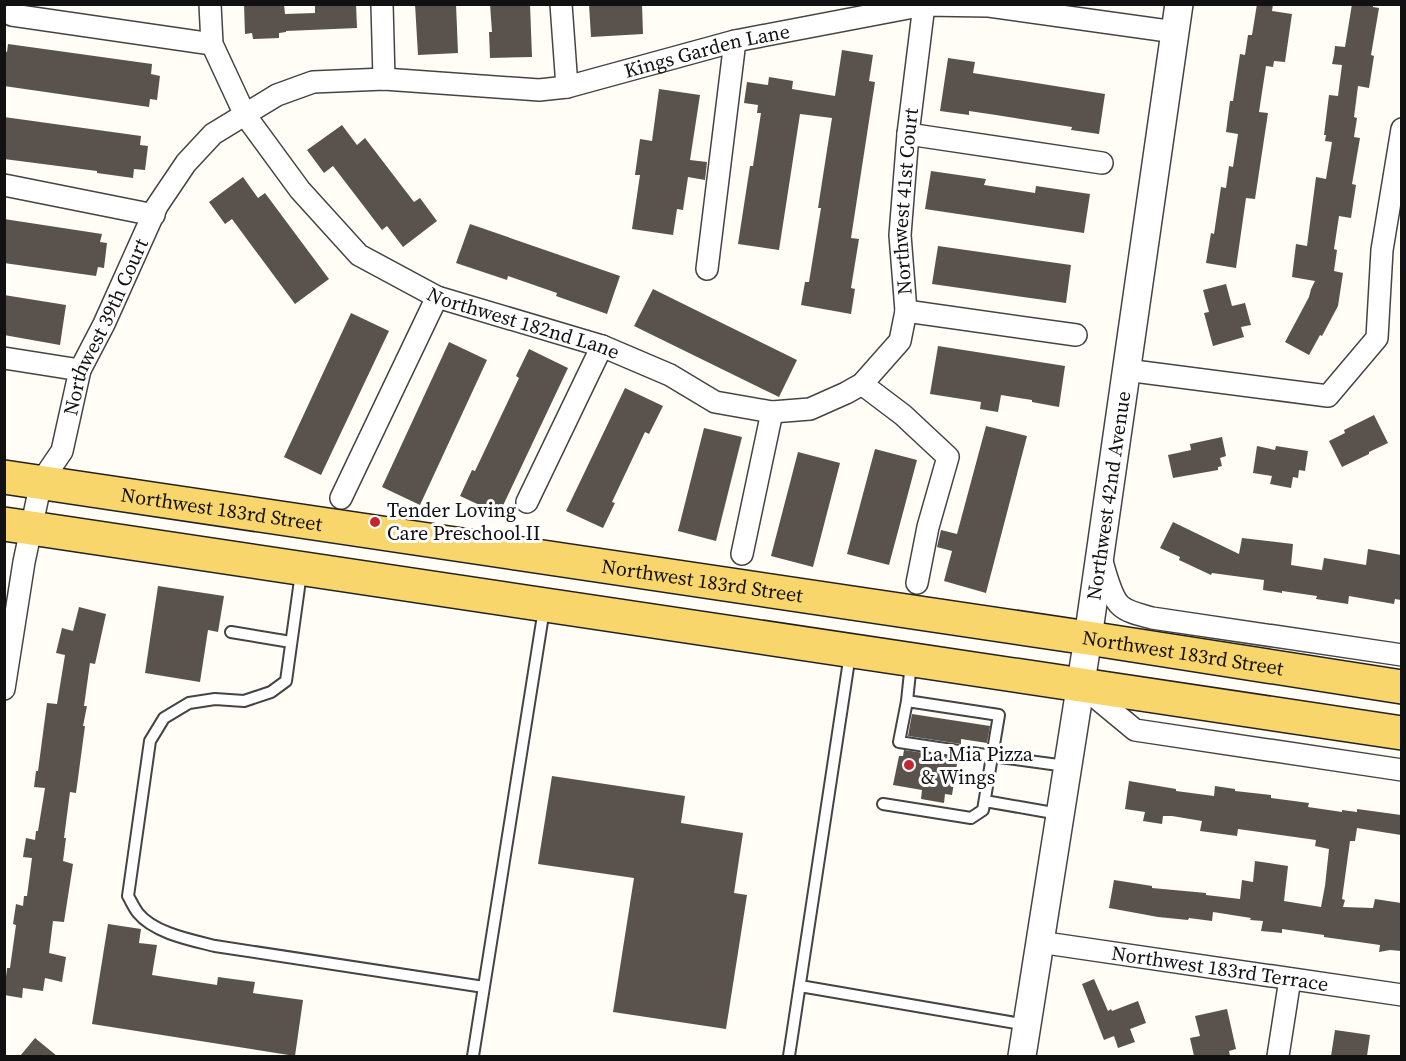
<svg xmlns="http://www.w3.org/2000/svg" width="1406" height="1061" font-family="'Source Serif 4',serif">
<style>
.building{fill:#5a524d}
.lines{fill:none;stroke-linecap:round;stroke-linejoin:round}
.service-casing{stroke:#444;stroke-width:14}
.minor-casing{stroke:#444;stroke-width:24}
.tertiary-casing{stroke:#444;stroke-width:30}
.primary-casing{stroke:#222;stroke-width:36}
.service{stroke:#fff;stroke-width:10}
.minor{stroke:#fff;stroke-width:21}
.tertiary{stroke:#fff;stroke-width:27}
.primary{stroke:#f9d66b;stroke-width:33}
.poi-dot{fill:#c4262e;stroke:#fff;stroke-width:2}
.labels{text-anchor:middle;stroke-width:6;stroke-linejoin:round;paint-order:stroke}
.street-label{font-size:20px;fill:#111;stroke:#fff}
.poi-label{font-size:20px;fill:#111;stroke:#fff;text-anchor:start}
</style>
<rect width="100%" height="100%" fill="#fffdf5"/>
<path class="building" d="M244,4H284L285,14L315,13V4H356L357,28L286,31V32L279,33V38L253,39L252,33L245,34Z
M415,4H456L458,53L418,55Z
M490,4H530L532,57L490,58L489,32H492Z
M589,4H642L643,34L591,37Z
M1257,4H1273L1272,11L1292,14L1285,62L1274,61L1273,67L1266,66L1259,112L1268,113L1255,199L1246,198L1236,268L1206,263L1211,233L1214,234L1221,187L1226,188L1229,166L1233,167L1238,134L1226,132L1230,101H1233L1240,54L1245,55L1248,35H1252Z
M1352,4H1373V7L1379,8L1371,55L1374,56L1369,88L1358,86L1354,117L1357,118L1354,137L1360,138L1352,184L1356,185L1351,218L1339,216L1334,249L1337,250L1334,271L1343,273L1338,306L1322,336L1320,335L1309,355L1285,342L1309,297L1311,289L1315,281L1292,277L1296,244L1307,246L1316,177L1326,179L1332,142L1325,141L1326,135H1324L1329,95L1338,96L1342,65L1332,64L1334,55L1335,46L1345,47Z
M8,44L152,64L151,74L160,76L157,100L150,99L149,107L4,86V51L7,52Z
M842,50L873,55L869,81L875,82L851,238L859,239L851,288L855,289L851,314L801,305L805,282H809L821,208H818L832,118L800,114L779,250L738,244L750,166H753L761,113H757L758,105L744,103L747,82L768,85L769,77L793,81L792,89L835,96Z
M948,58L975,62L973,73L1105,94L1099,134L1071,130L1072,127L996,115L969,111V115L940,111Z
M659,89L700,95L690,160L707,162L705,180L688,177L683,210L677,209L673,235L632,229L640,175H635L640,139L652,141Z
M4,117L141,136L140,145L148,146L145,170L134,169L133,178L97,173V171L4,159Z
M342,125L357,145L365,138L414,202L420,198L437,221L403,247L387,226L382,230L333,166L324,173L307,150Z
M931,171L986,179L984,185L1035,193L1036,186L1090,194L1084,233L925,209Z
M243,177L258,198L265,193L329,279L295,304L232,219L225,224L209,202Z
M4,219L102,234L100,242L107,243L104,268L98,267L96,276L4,263Z
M470,224L620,276L607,314L556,296L557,293L508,276L507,280L456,263Z
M938,246L1071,265L1066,303L932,284Z
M1226,284L1232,306L1245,303L1251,325L1241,327L1244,337L1213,346L1204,313L1209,312L1203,290Z
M653,289L797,360L779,397L634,326Z
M4,295L66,305L60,345L4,335Z
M351,313L389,331L321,475L284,457Z
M449,342L487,360L420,505L382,487Z
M938,346L1065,366L1059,407L1032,402V400L1001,395L998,412L980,409L981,402L930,394Z
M529,349L568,368L499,514L460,496L472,470L475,471L519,378L516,376Z
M625,388L663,406L649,434L645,432L612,502L615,503L603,528L566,511Z
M1374,415L1388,443L1369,452V454L1342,467L1329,441L1345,433L1344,430Z
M986,426L1027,436L986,593L944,581L952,551L937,547L941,530L957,534Z
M704,428L742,437L716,541L678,531Z
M1222,437L1226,456L1220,458L1222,466L1218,467V470L1173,478L1168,455L1191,450L1190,444Z
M1257,446L1275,450L1276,446L1308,451L1305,471L1299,470L1298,478L1293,477L1291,488L1270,484L1272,476L1253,473Z
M875,449L917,460L889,565L847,554Z
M798,452L840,463L813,567L771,556Z
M1173,522L1239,554L1242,538L1293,544L1291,565L1322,570L1324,558L1366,565L1368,549L1401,555V600L1395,599L1394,604L1349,596L1348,604L1316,599L1317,596L1282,591V593L1263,590L1264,580L1212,573L1211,575L1179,560L1180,557L1160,548Z
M158,586L224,596L218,632L208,630L200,682L145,673Z
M79,607L106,614L95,664L90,663L84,706H87L83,726H85L76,793L70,792L64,838H66L63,861L73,864L64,922L53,921L49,953L66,957L62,982L45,978L43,991L23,988L22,998L4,995L7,968H10L16,925L13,924L16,904L23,906L24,896H27L32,858L23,857L26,838L35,840L36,831H38L45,788L34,787L36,771H38L47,703L57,704L65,655L56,653L62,628L73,631Z
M912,714L990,726L987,743L961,739V744L908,736Z
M904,750L958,758L952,795L945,794L944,803L921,799L922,790L893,785L899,756H903Z
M552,776L685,796L681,823L743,833L734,893L747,895L726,1029L613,1012L634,878L538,864Z
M1129,781L1176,789V791L1214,796L1215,786L1235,789V791L1271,795V798L1309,803L1308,807L1342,812V810L1357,812V809L1401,815V835L1357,828L1355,841H1350L1342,899L1345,900L1343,907L1373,908L1375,899L1401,903V951L1390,950L1379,952L1380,945L1324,937V935L1282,929V933L1261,931L1263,921L1250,920L1251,918L1213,912L1212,921L1189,918L1188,920L1158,917L1109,908L1114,880L1152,886V888L1206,893V895L1240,899L1242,880L1253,882L1255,861L1288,866L1284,901L1321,907L1325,886L1329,849L1315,846L1316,840L1238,829L1237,836L1200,831L1202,821L1172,816H1163L1162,824L1143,821L1145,812L1125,809Z
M108,924L141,929L139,943L157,945L152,975L217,985L218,977L255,982L253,993L303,1000L295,1056L92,1024Z
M1094,979L1108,1011L1111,1009L1112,1011L1138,1001L1146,1023L1130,1029L1135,1042L1118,1048L1114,1036L1104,1040L1082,984Z
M1227,1009L1236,1049L1229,1051L1230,1056H1194L1190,1038L1200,1036L1195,1016Z
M1335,1030L1370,1035L1367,1056H1331Z
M35,1038L57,1056H20Z"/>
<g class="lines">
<defs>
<path id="service" d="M301,573L286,681L271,692L244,701L215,699L189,703L164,718L150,741L128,896C131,901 134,908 138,913C154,933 191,940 215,946L484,987
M231,632L291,642
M911,663L907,701L899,742L992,756L1066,766
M985,801L1059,814
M883,804L971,818L983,810L999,715L907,701
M800,986L1027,1025
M473,1056L544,609
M789,1056L850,654"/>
<g id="minor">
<path id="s1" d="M210,4L212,44L245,115L300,190L359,255L437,297L602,346L670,375L715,402L772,412L810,409L846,393L862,384L900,341L906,311L900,235L908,134L924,5"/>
<path d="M382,4L384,79"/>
<path d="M561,4L567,87"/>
<path d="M12,15L212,44"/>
<path d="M908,134L1102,163"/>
<path d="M4,185L154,215"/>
<path d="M707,269L735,41"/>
<path d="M906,311L1076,335"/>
<path d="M4,358L80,370"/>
<path d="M1126,370L1328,396L1377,338L1382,250L1402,129"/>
<path d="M862,384L903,415L948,457L928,527L917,583"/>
<path d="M341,498L437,297"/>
<path d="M527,502L602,346"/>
<path d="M742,554L772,412"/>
<path d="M1101,558C1105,571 1111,598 1121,606C1129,613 1142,615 1152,618L1402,655"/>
<path d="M1083,687L1135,730L1402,770"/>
<path id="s2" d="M4,689L24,562L41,482L62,451L80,370L104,324L157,206L186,163L213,134L277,95L313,82L384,79L539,90L567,87L735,41L924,5L989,6L1175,32"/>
<path id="s3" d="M1039,942L1402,995"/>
<path d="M1278,1056L1290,979"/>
</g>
<g id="tertiary">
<path id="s4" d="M1022,1056L1088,638L1179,4"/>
</g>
<g id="primary">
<path id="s5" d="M4,477L1088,638L1402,687"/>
<path d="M4,524L1402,733"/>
</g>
</defs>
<use href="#service" class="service-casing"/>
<use href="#minor" class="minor-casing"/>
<use href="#tertiary" class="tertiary-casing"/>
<use href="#primary" class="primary-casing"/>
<use href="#service" class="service"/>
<use href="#minor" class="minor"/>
<use href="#tertiary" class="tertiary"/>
<use href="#primary" class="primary"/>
</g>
<g class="poi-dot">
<circle cx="375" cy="522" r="6"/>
<circle cx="909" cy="765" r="6"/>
</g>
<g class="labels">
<g class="street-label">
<text dy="7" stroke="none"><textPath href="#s2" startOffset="1116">Kings Garden Lane</textPath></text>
<text dy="7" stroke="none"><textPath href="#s1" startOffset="1038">Northwest 41st Court</textPath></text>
<text dy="7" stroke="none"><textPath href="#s1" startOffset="478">Northwest 182nd Lane</textPath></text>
<text dy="7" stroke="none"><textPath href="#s2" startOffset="380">Northwest 39th Court</textPath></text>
<text dy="7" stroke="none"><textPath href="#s4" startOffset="567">Northwest 42nd Avenue</textPath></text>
<text dy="7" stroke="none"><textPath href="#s5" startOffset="220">Northwest 183rd Street</textPath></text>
<text dy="7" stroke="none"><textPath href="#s5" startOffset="706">Northwest 183rd Street</textPath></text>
<text dy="7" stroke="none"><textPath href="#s5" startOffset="1192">Northwest 183rd Street</textPath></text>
<text dy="7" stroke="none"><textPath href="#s3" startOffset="183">Northwest 183rd Terrace</textPath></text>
</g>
<g class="poi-label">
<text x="387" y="517">Tender Loving<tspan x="387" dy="23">Care Preschool II</tspan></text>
<text x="921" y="761">La Mia Pizza<tspan x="921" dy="23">&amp; Wings</tspan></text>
</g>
</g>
<rect width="1406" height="1061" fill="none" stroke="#111111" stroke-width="12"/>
</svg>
